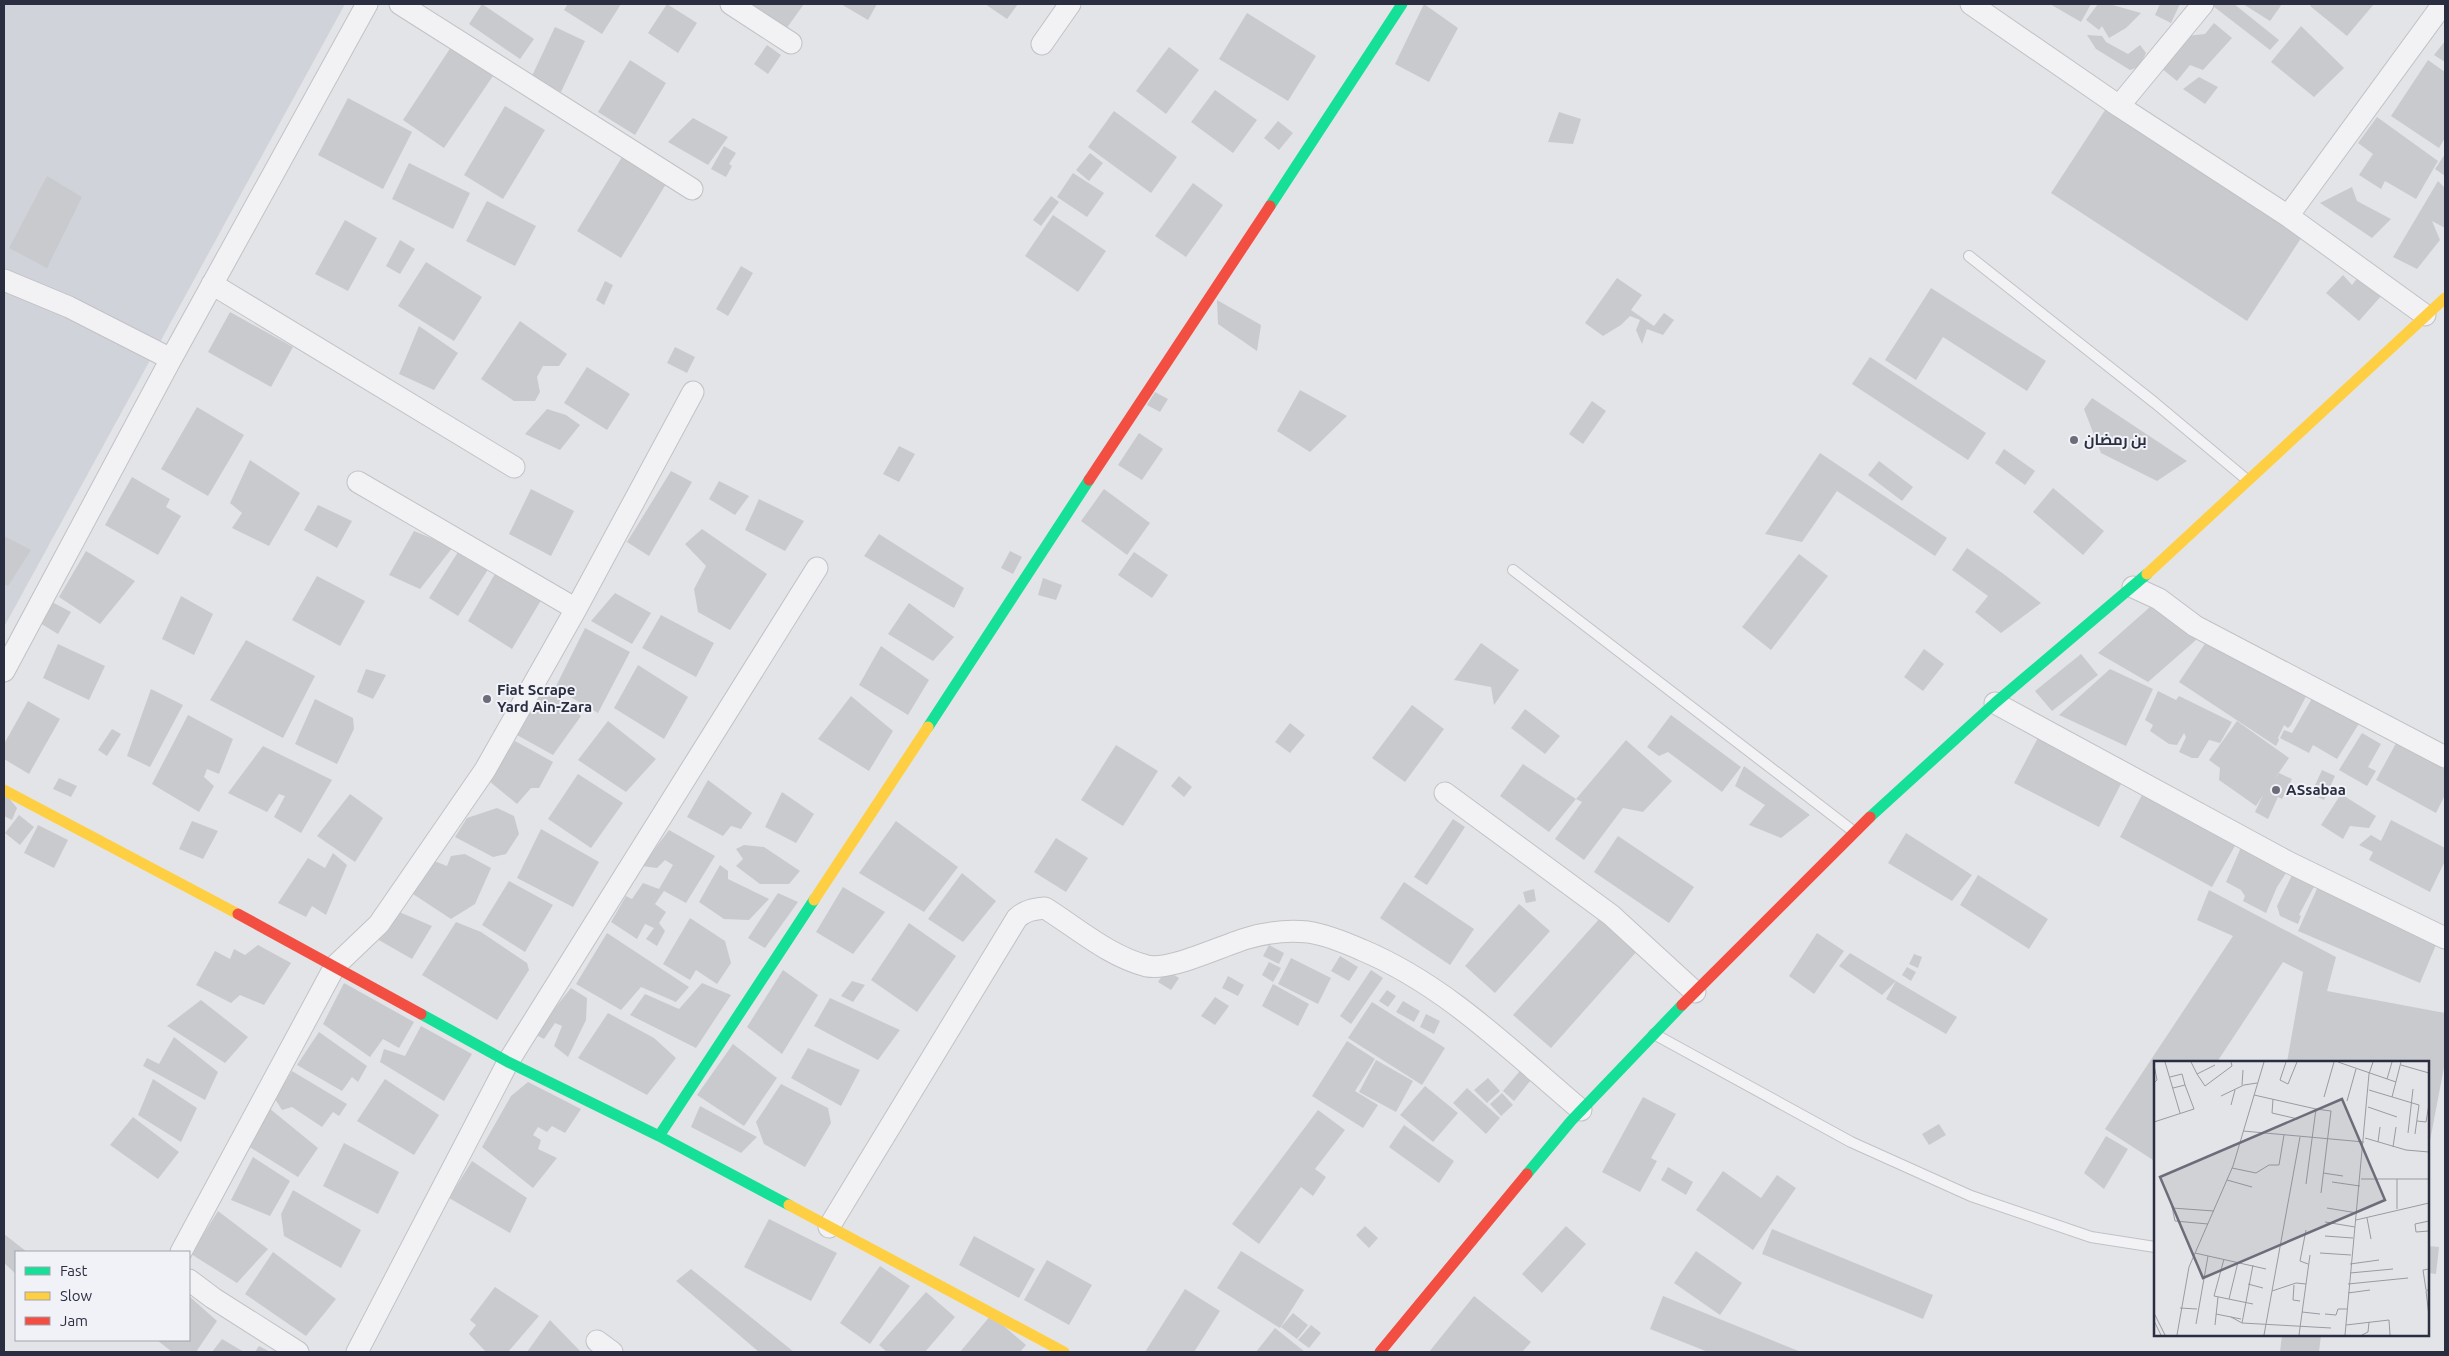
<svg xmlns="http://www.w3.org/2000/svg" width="2449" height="1356" font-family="Ubuntu,Cairo,sans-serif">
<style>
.built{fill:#d1d3da}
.building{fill:#c9cace}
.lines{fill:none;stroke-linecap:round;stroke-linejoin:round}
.lane-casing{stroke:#c1c2c5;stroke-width:12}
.street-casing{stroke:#c1c2c5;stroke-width:23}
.lane{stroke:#f2f2f5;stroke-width:10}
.street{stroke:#f2f2f5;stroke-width:21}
.fast{stroke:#16e098;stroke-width:11}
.slow{stroke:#ffcf43;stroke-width:11}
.jam{stroke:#f24e42;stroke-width:11}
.poi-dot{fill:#6b6e7a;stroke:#f1f2f7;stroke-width:2}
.labels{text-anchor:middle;stroke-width:4;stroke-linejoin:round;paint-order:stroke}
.poi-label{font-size:15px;font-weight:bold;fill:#2a2e40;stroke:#f1f2f7;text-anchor:start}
.inset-road{fill:none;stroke:#999ba4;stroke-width:1}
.view{fill:#6b6e7a;fill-opacity:0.15;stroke:#6b6e7a;stroke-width:2.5}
.inset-edge{fill:none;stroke:#2a2e40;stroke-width:2.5}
</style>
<rect width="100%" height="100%" fill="#e3e4e7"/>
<path class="built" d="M4,4H345L4,627Z"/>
<path class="building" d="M482,4L534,39L520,59L469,24Z
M568,4H621L602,34L564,10Z
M667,4L697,23L678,53L648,33Z
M751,4H804L786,29Z
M841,4H877L868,20Z
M985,4H1018L1007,19Z
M1424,4L1458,28L1429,82L1395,64Z
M2050,4H2091L2081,22Z
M2098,4H2109L2141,13L2126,28L2109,38L2102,26L2099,30L2086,20Z
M2160,4H2180L2171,23L2155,15Z
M2214,4H2234L2279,40L2270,50L2213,6Z
M2243,4H2282L2270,21Z
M2312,4H2374L2347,36L2310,6Z
M1247,13L1316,56L1288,101L1219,59Z
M2214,23L2232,38L2203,70L2190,65L2177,81L2161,68L2186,36L2205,34Z
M2301,26L2344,68L2314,97L2271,62Z
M555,27L585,41L561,92L531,78Z
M2087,35L2102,36L2106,42L2128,54L2140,45L2146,53L2139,67L2130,70L2096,49Z
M2445,41V62L2434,55Z
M453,44L495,73L444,148L403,120Z
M767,45L781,55L768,74L754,64Z
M1169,47L1199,70L1166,114L1136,91Z
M630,60L666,83L635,135L598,112Z
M2428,60L2445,72V138L2439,148L2391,116Z
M2199,77L2218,87L2205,104L2183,89Z
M1215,90L1257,120L1233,153L1191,122Z
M348,98L412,132L383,189L318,155Z
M2111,101L2307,229L2247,321L2051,193Z
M505,106L545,130L503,199L464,175Z
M1114,111L1177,157L1151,193L1088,147Z
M1559,112L1581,119L1573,144L1548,142Z
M2377,117L2438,161L2416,199L2385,181L2381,189L2359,175L2373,154L2358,143Z
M693,118L728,137L708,165L668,142Z
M1278,121L1293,133L1279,150L1264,138Z
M724,146L736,153L729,164L732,166L726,177L711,169Z
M1090,153L1103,163L1089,181L1076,170Z
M2445,154V176L2435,169Z
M622,157L666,184L621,258L577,231Z
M409,163L470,193L453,229L392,199Z
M1073,173L1104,193L1087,217L1057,197Z
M47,176L82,197L47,268L9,248Z
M2438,181L2445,188V228L2432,221L2440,240L2417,269L2393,257Z
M1193,183L1223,205L1186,257L1155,236Z
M2352,187L2357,201L2391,219L2372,238L2320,203Z
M1051,196L1059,202L1041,226L1033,220Z
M487,201L536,226L515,266L466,241Z
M1053,215L1106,251L1078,292L1025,256Z
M345,220L377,238L348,291L315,274Z
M400,240L415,249L400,274L386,266Z
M426,262L482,297L454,341L398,306Z
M741,266L753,273L728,316L716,309Z
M2363,271L2382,295L2359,321L2326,293L2343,275L2352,285Z
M1617,278L1642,295L1631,310L1654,326L1664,313L1674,320L1663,335L1647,329L1642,344L1636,330L1640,320L1630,316L1621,325L1603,336L1585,323Z
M605,281L613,285L604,305L596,300Z
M1931,288L2046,361L2027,391L1943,337L1916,380L1885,360Z
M1217,300L1261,325L1257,351L1218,324Z
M230,312L293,347L271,387L208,352Z
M520,321L567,354L559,366H543L537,377L540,392L535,401H514L481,379Z
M419,326L458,353L434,390L399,374Z
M675,347L695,357L687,373L667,363Z
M1870,357L1986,433L1968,460L1852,384Z
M587,367L630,394L607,430L564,403Z
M1300,390L1347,416L1310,452L1277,431Z
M1155,392L1168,399L1160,412L1147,405Z
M2092,398L2187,461L2157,481L2101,453L2084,409Z
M1592,401L1606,411L1583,444L1569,434Z
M197,407L244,435L208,496L161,469Z
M547,409L566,415L580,425L560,450L525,434Z
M1139,433L1163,449L1142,480L1118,465Z
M899,446L915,454L899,482L883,474Z
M2004,449L2035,471L2025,485L1995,463Z
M1820,453L1947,538L1935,556L1837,491L1802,542L1765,534Z
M250,460L300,493L269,546L232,528L242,513L230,503Z
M1879,461L1913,487L1902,501L1868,475Z
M671,471L692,482L649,556L627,542Z
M132,477L170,499L166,507L181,516L158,555L105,525Z
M719,481L749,496L735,515L709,499Z
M2053,488L2104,531L2083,555L2033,512Z
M531,489L574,511L551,556L509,534Z
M1104,489L1150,523L1127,555L1081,521Z
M759,499L804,521L785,551L745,530Z
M318,505L352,521L337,548L304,530Z
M702,529L767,574L730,630L698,612L694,589L706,566L685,544Z
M414,531L453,547L420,589L389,575Z
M879,534L964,588L954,608L864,556Z
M4,536L31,550L8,586L4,584Z
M1967,548L2005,575L2041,603L2001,633L1975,612L1988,596L1952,570Z
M86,551L135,581L100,624L59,597Z
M1010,551L1022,557L1013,574L1001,568Z
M458,552L489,568L458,616L429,598Z
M1134,552L1168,575L1152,598L1118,575Z
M1799,554L1828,576L1771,650L1742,627Z
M496,572L543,597L512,649L468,621Z
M317,576L365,601L340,646L292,620Z
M1043,578L1062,585L1056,600L1038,595Z
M615,593L651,613L632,644L591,621Z
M181,596L213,614L194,655L162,639Z
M2159,599L2196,640L2148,682L2098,653Z
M52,602L71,612L58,634L40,623Z
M909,603L954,637L933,661L888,634Z
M661,615L714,643L696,677L642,648Z
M2217,626L2310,689L2291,725L2288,728L2284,725L2278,738L2279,740L2276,746L2179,682Z
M585,628L630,652L598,713L555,688Z
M246,640L315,676L283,738L210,700Z
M1481,643L1519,670L1494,705L1491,687L1454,680Z
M58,644L105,666L89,700L43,678Z
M881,646L929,680L908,715L859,685Z
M1924,649L1944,664L1923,691L1904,677Z
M2081,654L2098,675L2052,711L2035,691Z
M638,665L688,697L664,739L614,708Z
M366,669L386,675L373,699L357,692Z
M2110,669L2153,689L2126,746L2059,715Z
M544,687L581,716L553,755L517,735Z
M151,689L183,705L150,767L127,756Z
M2158,691L2176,700L2179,696L2232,722L2220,743L2209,740L2198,758H2192L2179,752L2186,737L2184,733L2177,745L2169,744L2150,731L2153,725L2145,720Z
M2314,695L2360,722L2337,759L2313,745L2309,753L2280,738L2284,730L2292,733Z
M851,696L893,731L869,771L818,739Z
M315,699L353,718L354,729L337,764L295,744Z
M28,701L60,719L29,774L4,759V744Z
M1412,705L1444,729L1405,782L1372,758Z
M1525,709L1560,736L1545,754L1511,728Z
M188,715L233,739L219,774L207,769L204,777L214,786L199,812L152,784Z
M1671,715L1741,767L1722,792L1668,752L1659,756L1647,747Z
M608,721L656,759L626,792L578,760Z
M2237,721L2289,758L2273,781L2279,773L2292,779L2282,799L2278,797L2268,819L2255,812L2263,795L2256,806L2219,780L2220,768L2209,760Z
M1290,723L1305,735L1290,753L1275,742Z
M112,729L121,734L107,756L98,750Z
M2362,733L2381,744L2368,767L2376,771L2367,786L2339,770Z
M2040,734L2124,778L2099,827L2014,783Z
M2400,736L2445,760V795L2436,813L2376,780Z
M1626,740L1672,781L1643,812L1623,808L1584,860L1555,839L1582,802L1576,799L1549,832L1500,796L1523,764L1576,799Z
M515,741L553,762L539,788H531L517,804L489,781Z
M1116,745L1158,771L1123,826L1081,800Z
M263,746L332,780L301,833L274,817L285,796L279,794L267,812L228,793Z
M1744,766L1810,815L1781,838L1749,825L1765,805L1735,786Z
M2322,770L2335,776L2324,800L2311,794Z
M578,774L623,803L591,848L548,819Z
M1179,776L1192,787L1184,797L1171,786Z
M59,778L77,786L71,797L53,789Z
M708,780L752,813L741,829L731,826L723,836L687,817Z
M4,792L17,808L12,820L4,816Z
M782,792L814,814L796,843L765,827Z
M2143,793L2236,844L2212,887L2120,837Z
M350,794L383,818L355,862L317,836Z
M2341,794L2376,816L2369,828L2350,826L2343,839L2321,825Z
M497,808L514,816L519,834L506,854L493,857L455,837L467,818Z
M19,815L34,827L20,845L5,833Z
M1453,819L1465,827L1427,885L1414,877Z
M2391,820L2445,848V861L2430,892L2369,860L2373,852L2359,845L2371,835L2381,841Z
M192,821L218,831L203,859L179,849Z
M896,821L958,867L924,912L859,873Z
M38,825L68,840L54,868L24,853Z
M541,829L599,862L573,907L517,878Z
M669,830L715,856L686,903L664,891L655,904L666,912L659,923L665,931L657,946L646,939L654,928L645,924L637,939L611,922L626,896L632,899L643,883L659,889L673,865L665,860L657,868L642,866Z
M1906,833L1972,875L1952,901L1888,863Z
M1618,836L1694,887L1669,923L1594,872Z
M1056,838L1088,858L1066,892L1034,872Z
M744,845L764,847L800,871L789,884H760L736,866L743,859L736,849Z
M2242,845L2290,867L2277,887L2266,913L2243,901L2245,896L2241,890L2226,882Z
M333,853L347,865L326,915L312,906L306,917L278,903L308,858L325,868Z
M465,854L491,868L475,904L451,919L413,894L432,860L447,866L451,856Z
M720,865L728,871V879L769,899L749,920L724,919L699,902Z
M2294,871L2317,881L2299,915L2301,916L2298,924L2280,916L2277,906Z
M962,873L996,901L963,942L928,919Z
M1978,875L2048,919L2029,949L1960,905Z
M509,881L553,905L525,952L482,925Z
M1404,882L1474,929L1450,965L1380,918Z
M2320,882L2441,933L2420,983L2298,931Z
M843,887L885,912L853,954L816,932Z
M1534,889L1536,901L1526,903L1523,892Z
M2209,890L2336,957L2327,991L2445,1013V1062L2429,1146L2428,1062H2287L2303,972L2283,962L2217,1062H2155V1157L2153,1160L2105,1129L2233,936L2197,920Z
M778,893L798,902L765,948L748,938Z
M1519,904L1550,931L1495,993L1465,966Z
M397,911L432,926L412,959L377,939Z
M1601,917L1638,950L1551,1048L1513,1015Z
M690,918L725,941L731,963L717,984L696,970L690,980L663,964Z
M456,922L481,932L527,963L529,970L497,1020L422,975Z
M909,923L956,956L917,1012L871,980Z
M607,933L689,987L676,1002L641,987L621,1010L576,984Z
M1817,933L1844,951L1814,994L1789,976Z
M258,945L291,963L264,1005L240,995L231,1003L196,985L215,951L230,959L234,949L245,955Z
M1269,945L1284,953L1279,964L1263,956Z
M1850,953L1896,981L1882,995L1839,966Z
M1914,954L1922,957L1918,968L1909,964Z
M1340,956L1358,967L1349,981L1331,971Z
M1291,958L1331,978L1318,1004L1278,984Z
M1269,962L1281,968L1273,982L1262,975Z
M1907,967L1916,972L1911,981L1902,975Z
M783,970L818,995L782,1054L747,1027Z
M1166,970L1179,978L1171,990L1158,982Z
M1371,970L1383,978L1351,1024L1340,1016Z
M1228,976L1244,985L1238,996L1222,988Z
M852,981L865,985L853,1002L841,996Z
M1896,981L1957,1017L1946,1034L1886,999Z
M344,983L414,1022L399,1048L383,1039L370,1057L323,1024Z
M702,983L731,995L696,1048L630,1015L645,994L679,1009Z
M1273,984L1309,1004L1298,1026L1262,1006Z
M571,988L587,998L586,1020L568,1057L554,1046L562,1026L555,1023L544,1039L534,1034Z
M1387,990L1396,996L1388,1007L1379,1001Z
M1215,997L1229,1006L1215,1025L1201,1016Z
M830,998L900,1030L878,1060L814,1026Z
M201,1000L248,1037L225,1063L167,1026Z
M1403,1001L1420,1011L1414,1022L1396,1012Z
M1372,1002L1445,1048L1422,1085L1348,1038Z
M608,1013L654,1038L676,1058L647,1095L578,1058Z
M1426,1014L1440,1021L1434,1034L1420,1027Z
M421,1026L472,1054L444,1101L380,1062L384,1049L405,1056Z
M319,1032L367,1066L358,1082L352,1077L342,1091L297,1065Z
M174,1037L218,1072L205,1100L143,1066L147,1058L159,1064Z
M1347,1041L1375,1059L1355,1091L1378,1105L1363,1128L1312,1096Z
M733,1044L777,1078L744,1126L697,1095Z
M808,1048L860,1070L841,1106L791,1078Z
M1376,1060L1413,1081L1396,1112L1359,1092Z
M1524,1066L1535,1075L1514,1101L1503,1091Z
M292,1071L347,1104L339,1116L333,1112L322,1127L292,1107L282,1110L275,1099Z
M1488,1078L1500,1091L1487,1103L1474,1090Z
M153,1079L197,1108L181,1142L138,1115Z
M385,1079L439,1115L414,1155L357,1121Z
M528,1082L581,1109L565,1133L552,1126L547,1132L538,1127L533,1135L541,1140L538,1149L557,1158L533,1188L482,1147L511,1096Z
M781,1084L828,1108L831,1123L805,1167L764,1144L756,1122Z
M1425,1086L1458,1113L1433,1142L1400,1115Z
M1467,1088L1500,1118L1486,1134L1453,1103Z
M1502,1093L1513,1105L1501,1116L1490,1104Z
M1643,1097L1676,1114L1651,1158L1657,1161L1640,1192L1602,1172Z
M700,1106L757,1137L741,1153L691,1127Z
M269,1108L318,1148L298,1177L248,1146Z
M1318,1110L1345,1130L1315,1169L1326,1177L1313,1196L1301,1187L1259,1244L1232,1224Z
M133,1117L179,1152L158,1179L110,1145Z
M1939,1124L1946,1135L1929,1145L1922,1134Z
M1404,1125L1454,1161L1439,1183L1389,1147Z
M2106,1136L2128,1149L2104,1189L2084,1173Z
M344,1143L399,1172L378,1214L323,1186Z
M253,1157L290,1181L270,1216L231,1200Z
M472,1161L527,1198L510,1233L449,1198Z
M1668,1167L1693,1182L1686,1195L1661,1180Z
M1723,1171L1761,1198L1777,1175L1796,1188L1753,1250L1696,1210Z
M293,1190L361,1230L341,1268L284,1236L281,1214Z
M218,1211L268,1249L237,1283L191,1254Z
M769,1219L837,1253L811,1301L744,1267Z
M1365,1226L1378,1238L1369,1248L1356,1235Z
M1566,1226L1586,1244L1542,1293L1522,1274Z
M1772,1229L1933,1295L1923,1319L1762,1254Z
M4,1234L27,1252H16V1274L4,1263Z
M974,1236L1035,1269L1019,1298L959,1265Z
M2428,1246L2439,1247L2436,1274L2428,1273Z
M1241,1251L1304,1290L1280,1328L1217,1288Z
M1696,1251L1742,1283L1720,1315L1674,1283Z
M273,1252L336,1299L306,1336L245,1294Z
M1047,1260L1092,1285L1069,1325L1024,1300Z
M880,1266L910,1286L870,1344L840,1323Z
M691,1269L794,1352H759L676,1281Z
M495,1287L539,1316L508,1352H486L469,1334L476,1325L470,1320Z
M1185,1289L1220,1311L1194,1352H1145Z
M926,1292L955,1317L925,1352H887L879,1345Z
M189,1296L217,1321L196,1352H172L157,1340H189Z
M1474,1296L1531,1342L1522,1352H1429Z
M1663,1296L1801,1352H1708L1650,1329Z
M1293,1313L1308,1325L1297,1339L1281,1327Z
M991,1315L1026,1345L1020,1352H960Z
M550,1320L581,1352H527Z
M1311,1325L1321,1333L1309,1348L1298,1340Z
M1275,1328L1305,1352H1256Z
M2282,1335H2321L2319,1352H2280Z
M222,1339L244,1352H212Z
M259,1346L270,1352H255Z"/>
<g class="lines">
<defs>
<path id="lane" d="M1969,256L2155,403L2246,479
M1513,570L1853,831
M1654,1034L1851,1142L1971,1196L2091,1237L2155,1247"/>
<path id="street" d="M400,4L692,189
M731,4L791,43
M1971,4L2119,106L2288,216L2425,315
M1042,44L1070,4
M2119,106L2203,4
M2288,216L2443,4
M4,280L69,307L171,359
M212,284L514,467
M358,482L576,609
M2133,587L2159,599L2195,626L2445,757
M4,671L171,359L367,4
M1995,703L2288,862L2445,938
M1445,793L1611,915L1695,992
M829,1227L1017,918C1026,910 1034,909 1045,908C1077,928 1110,957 1147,966C1171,971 1223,945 1248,938C1268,932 1287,930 1308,932C1327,935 1344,942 1362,950C1446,985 1512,1052 1581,1110
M181,1252L335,966L379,924L485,770L576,609L693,392
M189,1280L213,1298L298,1352
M597,1341L612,1352
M357,1352L508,1062L817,568"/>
</defs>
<use href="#lane" class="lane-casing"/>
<use href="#street" class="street-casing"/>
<use href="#lane" class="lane"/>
<use href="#street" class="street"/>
<path class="fast" d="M1270,206L1402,4
M928,727L1089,480
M1870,817L1995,703L2147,574
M421,1014L508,1062L659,1136L789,1205
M659,1136L814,900
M1527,1174L1571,1121L1682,1005"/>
<path class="slow" d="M2147,574L2445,298
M4,790L238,914
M814,900L928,727
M789,1205L1064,1352"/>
<path class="jam" d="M1089,480L1270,206
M238,914L421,1014
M1682,1005L1870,817
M1380,1352L1527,1174"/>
</g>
<g class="poi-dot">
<circle cx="2074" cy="440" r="5"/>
<circle cx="487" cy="699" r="5"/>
<circle cx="2276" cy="790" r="5"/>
</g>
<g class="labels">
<g class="poi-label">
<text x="2084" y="445">بن رمضان</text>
<text x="497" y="695">Fiat Scrape<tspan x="497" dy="17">Yard Ain-Zara</tspan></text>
<text x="2286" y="795">ASsabaa</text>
</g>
</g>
<g transform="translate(2154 1061)">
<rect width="275" height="275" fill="#e3e4e7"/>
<path class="inset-road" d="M11,1L26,52M37,1L43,13L61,4M132,1L126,19L134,23L143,1M184,1L242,21M0,4L3,19L0,22M247,4L275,12M43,13L51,25L78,5L77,1M16,16L28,13L31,24L19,27M233,18L238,1M88,24L89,9M215,29L265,44L261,73M100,34L162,48M67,35L90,24L103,22M170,36L180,1M238,36L247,1M119,38L118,52L144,58M193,40L202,8M77,44L81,29M214,46L243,56M263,60L272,61L275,43M0,61L40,48L31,24M89,70L210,81M254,72L259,28M211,77L252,89L275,91M224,81L226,66M239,86L242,66M78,107L102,112L115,104H125L130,74M169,112L189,115M207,118H275M243,118V148M73,119L98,126M178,121L206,125M152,123L162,48L177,50L167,132M17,141L21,160L54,163M18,147L60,150M173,147L203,152M213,157L217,178M202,159L275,142M275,160L261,163L262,171L275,170M171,161L201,166M152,169L146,200L154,203M171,175L199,177M41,192L112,208M166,192L197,194M70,198L60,235L99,243M196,203L225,199M196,212L239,208M94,223L109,227M194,223L254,217M140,224L139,239L146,240M275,228L272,230L275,255M272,229L269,209L275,208M118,230L142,222L152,223M194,232L216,229M75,238L84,201M26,247L43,248M148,251L166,253M0,252L11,274M62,253L87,258M171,253L182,254L184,248H193M77,256L88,262L177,267M0,260L7,274M88,262L99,204M42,263L54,195M61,264L64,236M192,264L235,259L236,274M23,274L35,206L79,105L110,1M110,274L146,76M145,274L156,194M191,274L215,13L219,1M208,274L214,271L215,261"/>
<path class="view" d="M188,38L231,139L49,217L6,116Z"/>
<rect width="275" height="275" class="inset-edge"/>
</g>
<rect width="2449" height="1356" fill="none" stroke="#2a2e40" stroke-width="10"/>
<rect x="15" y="1251" width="175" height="90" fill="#f1f2f7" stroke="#a1a4ae"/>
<rect x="25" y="1267" width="25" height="8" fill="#16e098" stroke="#a1a4ae"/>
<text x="60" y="1276" font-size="15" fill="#2a2e40">Fast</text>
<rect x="25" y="1292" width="25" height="8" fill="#ffcf43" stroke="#a1a4ae"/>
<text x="60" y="1301" font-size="15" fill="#2a2e40">Slow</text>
<rect x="25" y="1317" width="25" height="8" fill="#f24e42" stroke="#a1a4ae"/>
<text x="60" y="1326" font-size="15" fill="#2a2e40">Jam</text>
</svg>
